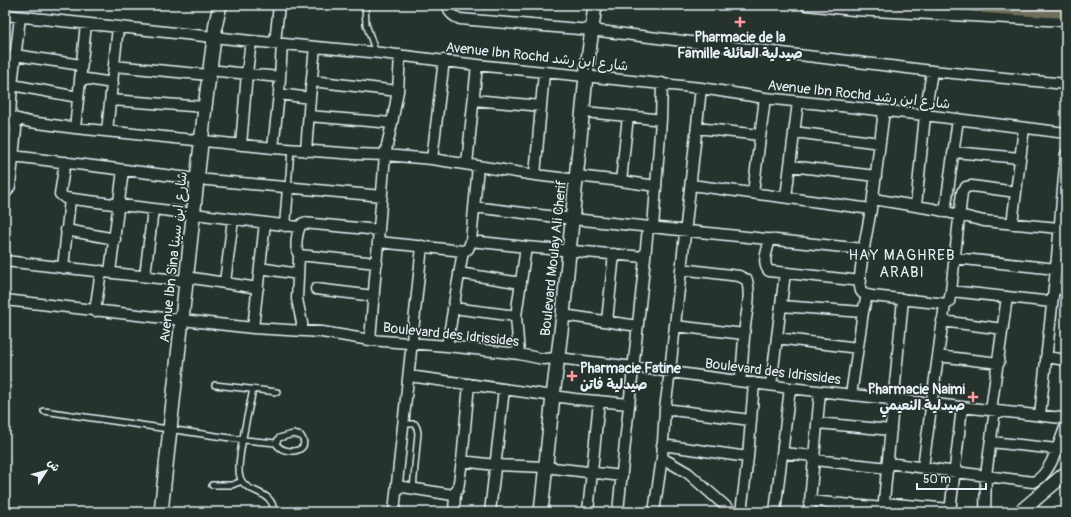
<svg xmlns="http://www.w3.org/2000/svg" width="1071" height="517" font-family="Pangolin,'Playpen Sans Arabic',sans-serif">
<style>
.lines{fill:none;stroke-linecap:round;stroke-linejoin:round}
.service-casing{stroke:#e8f1f8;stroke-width:8}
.minor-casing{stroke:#e8f1f8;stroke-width:13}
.tertiary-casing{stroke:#e8f1f8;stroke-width:16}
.primary-casing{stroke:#e8f1f8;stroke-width:19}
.service{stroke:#26332d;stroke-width:5}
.minor{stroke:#26332d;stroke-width:10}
.tertiary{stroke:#26332d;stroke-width:13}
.primary{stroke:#706e59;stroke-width:16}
.poi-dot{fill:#ff9aa2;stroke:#26332d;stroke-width:1.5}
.labels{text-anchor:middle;stroke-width:3;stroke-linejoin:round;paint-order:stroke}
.poi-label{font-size:14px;font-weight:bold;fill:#e8f1f8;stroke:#26332d}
.street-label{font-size:14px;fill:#e8f1f8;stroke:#26332d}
.neighbourhood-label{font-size:15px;letter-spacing:1px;fill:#e8f1f8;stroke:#26332d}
</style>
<rect width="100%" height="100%" fill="#26332d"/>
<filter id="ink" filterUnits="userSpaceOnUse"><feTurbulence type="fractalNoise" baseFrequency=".025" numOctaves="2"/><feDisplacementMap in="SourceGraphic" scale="8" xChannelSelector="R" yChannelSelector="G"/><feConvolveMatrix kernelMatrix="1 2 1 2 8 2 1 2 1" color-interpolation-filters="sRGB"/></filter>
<g filter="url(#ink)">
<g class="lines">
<defs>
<path id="service" d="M365,5L366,24L376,53
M288,188L291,149
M215,385L277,392
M253,389C250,406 235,464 240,477C245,495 273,488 274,512
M44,411L244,440L276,443
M404,424H415L417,428L418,433L413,489
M293,434L301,436C313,453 282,456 276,443L279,438Z
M212,485H232L242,481"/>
<path id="minor" d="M449,5C448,13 453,16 460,19L591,30L932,71L1066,84
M806,5L854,10L1066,21
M5,15L251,41L381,53L477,65L701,88L765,98L925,115L1066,133
M275,43L279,5
M15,55L81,65
M114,66L209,75
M209,70L279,77
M80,78L113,83
M312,81L398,91L400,55
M12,85L78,97
M279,94L310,98L315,47
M111,100L205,107
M474,100L541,106
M584,112L628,116
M10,115L12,85L20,17
M309,116L392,123L398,91
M14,118L30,122L75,128L273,148L279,94L282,44
M75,128L86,24
M697,128L760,135
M107,131L118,27
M794,132L880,143
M241,145L247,73L251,41
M273,148L355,154L385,155L432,159L535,175L577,180
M306,151L310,98
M954,152L1020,158
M13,156L197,179L382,196
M432,159L444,60
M65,162L60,194L65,198L299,227
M467,164L477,65
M790,166L876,176
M535,175L544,72
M577,176L621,181L628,116L661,120L662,83
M621,181L656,186
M691,185L871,209C869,223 856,280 861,291C863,295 868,295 872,296L947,304L949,302L951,291L962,192L966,187L972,186L1016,192
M753,193L765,98
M5,194L10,186L16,129L14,118L10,115
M786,197L798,102
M873,199L934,209L984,221L1059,228
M872,205L884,111
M916,206L925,115L932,71
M474,207L573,219L863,249
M945,212L958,119
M1012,224L1024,128
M285,226L288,188
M653,227L661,120
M66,230L115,239
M770,239C768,249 761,263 769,271L861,281
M471,241L526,247L645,257
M379,242L463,251L468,249L471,241L478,166
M299,255L297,299L302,323V331
M955,258L1056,269
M5,261L185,281
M377,263L299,255C294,248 297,228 303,223L379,230
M63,268L70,199
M260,268L298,274
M681,269L739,276L747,280C751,296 747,310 745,326C743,344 743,363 740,381
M110,272L123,170
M459,273L521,283
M145,276L153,209
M186,277L258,288
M225,282L233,219
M1054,288L1066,289
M316,289L374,296
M951,291L1052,302
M5,300L253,328L322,332L370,340L447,346L519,354L543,359L558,358L634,367L790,388L1062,418L1066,419
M781,306L863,312L867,295
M453,308L516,316
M95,311L101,271
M563,315L638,326
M607,321L614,254
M942,321L1003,329
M675,326L744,334
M253,328L265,223
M777,338L858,348
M370,340L385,155L392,123
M447,346L463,251
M519,354L516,316L526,247
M938,356L999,363
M1046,357L1066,360
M409,376L575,399L629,404
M771,385L785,273
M851,395L863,312
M665,409L750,420
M991,410L1007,297
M1040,415L1056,269L1066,154
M818,423L891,430
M991,442L1057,449
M662,445L748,457L741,512
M782,453L815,456
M748,457L754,383
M662,458L688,473L732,512
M815,460L888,468
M462,461L469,384
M888,463L1033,482C1050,477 1060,440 1066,425
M923,467L945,304
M397,486L453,495L458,489L462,461L495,465L545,467L622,476
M810,501L883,508
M884,503L950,509
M394,512L422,246
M454,512L455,494
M490,512L504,389
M588,512L599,401
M618,512C627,417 639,322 648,227
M654,512L662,458L665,409L670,371L701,88
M775,512L790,388
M809,512L820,392
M883,512L903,299
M950,512L962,407
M985,512L986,475L995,410"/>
<path id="tertiary" d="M161,512L205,107L216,23L220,5
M541,512L553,396L563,315L586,76L595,5
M1020,512L1066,473"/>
<path id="primary" d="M984,5L1066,10"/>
</defs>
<use href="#service" class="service-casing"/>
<use href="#minor" class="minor-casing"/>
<use href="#tertiary" class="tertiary-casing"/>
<use href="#primary" class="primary-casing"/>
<use href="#service" class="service"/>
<use href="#minor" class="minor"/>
<use href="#tertiary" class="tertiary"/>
<use href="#primary" class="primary"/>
</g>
</g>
<g class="poi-dot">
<path d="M738 16h4v4h4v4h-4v4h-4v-4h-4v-4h4z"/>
<path d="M570 370h4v4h4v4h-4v4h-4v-4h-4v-4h4z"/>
<path d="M971 391h4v4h4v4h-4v4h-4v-4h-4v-4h4z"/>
</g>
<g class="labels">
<g class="poi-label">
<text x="740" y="42">Pharmacie de la<tspan x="740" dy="16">Famille صيدلية العائلة</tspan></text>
<text x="580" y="373" text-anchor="start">Pharmacie Fatine<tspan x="580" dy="16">صيدلية فاتن</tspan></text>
<text x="965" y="394" text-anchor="end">Pharmacie Naimi<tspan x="965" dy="16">صيدلية النعيمي</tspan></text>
</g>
<g class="street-label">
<text transform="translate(537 56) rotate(6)" y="5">Avenue Ibn Rochd شارع ابن رشد</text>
<text transform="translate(859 94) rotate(6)" y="5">Avenue Ibn Rochd شارع ابن رشد</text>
<text transform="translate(173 257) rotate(-84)" y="5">Avenue Ibn Sina شارع ابن سينا</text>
<text transform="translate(553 258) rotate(-84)" y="5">Boulevard Moulay Ali Cherif</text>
<text transform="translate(451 334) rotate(6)" y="5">Boulevard des Idrissides</text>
<text transform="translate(773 371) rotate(7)" y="5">Boulevard des Idrissides</text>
</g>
<g class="neighbourhood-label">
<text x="902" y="260">HAY MAGHREB<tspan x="902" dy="17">ARABI</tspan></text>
</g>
</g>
<rect width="1071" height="517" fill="none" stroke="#26332d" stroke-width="20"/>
<rect x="10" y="10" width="1051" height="497" fill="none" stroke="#e8f1f8" stroke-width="1.5" filter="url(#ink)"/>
<g transform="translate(46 471) rotate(54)" stroke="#26332d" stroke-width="3" paint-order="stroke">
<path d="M0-3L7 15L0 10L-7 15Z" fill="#e8f1f8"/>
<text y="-6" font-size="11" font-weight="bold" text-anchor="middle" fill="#e8f1f8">ش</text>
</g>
<path d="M917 483v6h69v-6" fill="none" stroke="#e8f1f8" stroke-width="2"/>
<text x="923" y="483" font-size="12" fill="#e8f1f8" stroke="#26332d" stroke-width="3" paint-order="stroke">50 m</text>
</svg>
